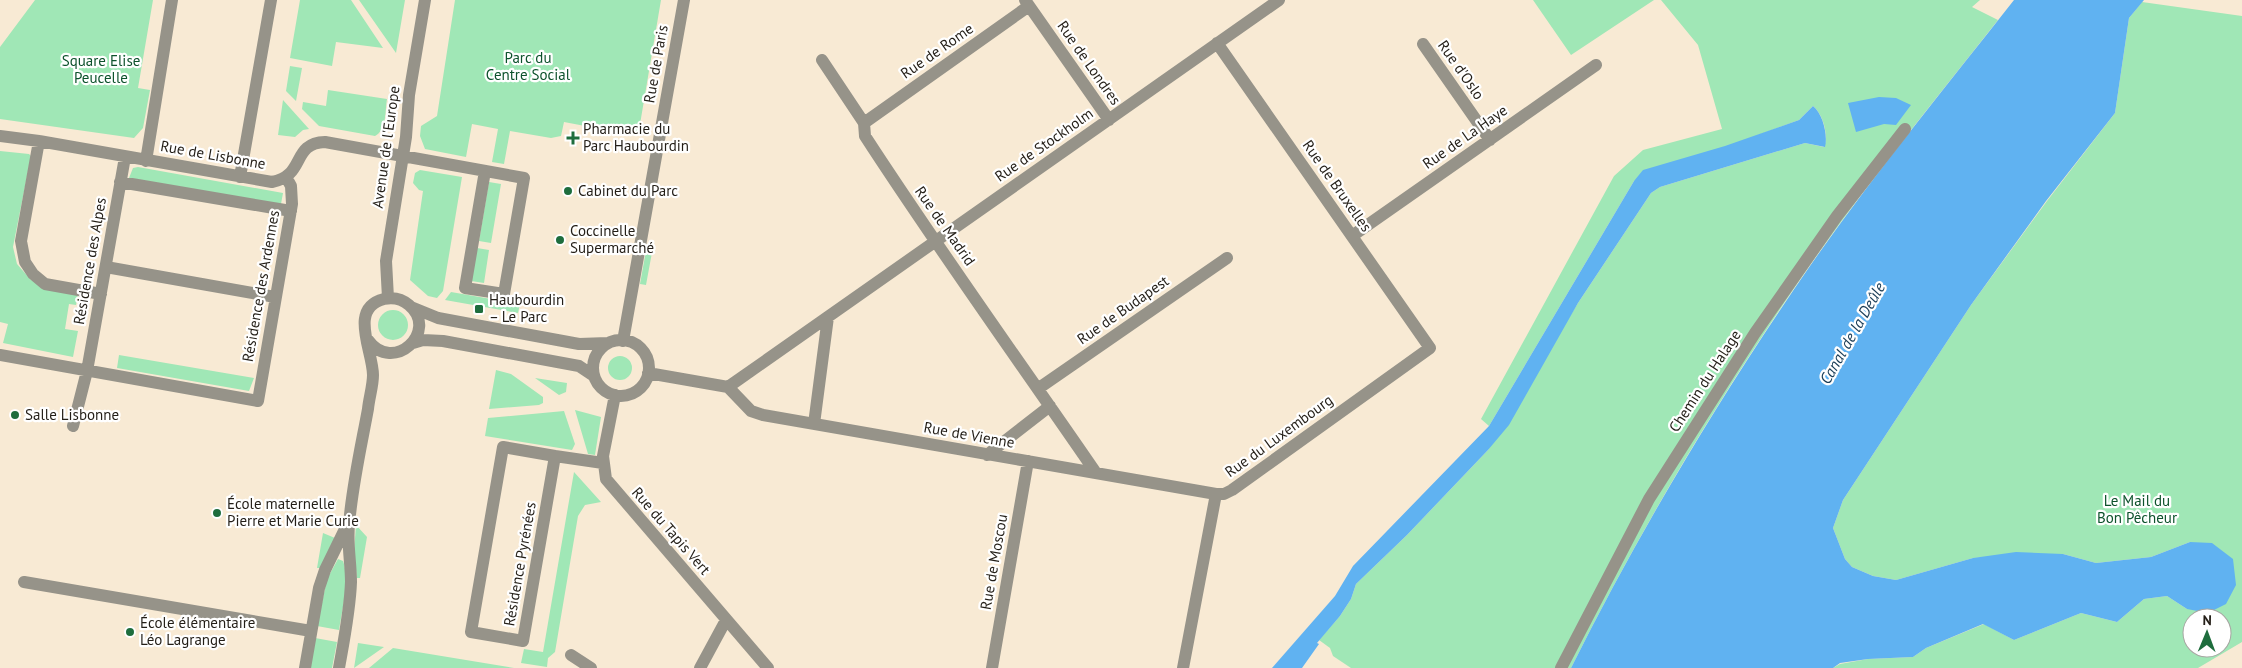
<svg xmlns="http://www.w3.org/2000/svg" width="2242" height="668" font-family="'PT Sans',sans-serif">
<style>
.green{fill:#a0e7b6;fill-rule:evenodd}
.water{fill:#60b2f1}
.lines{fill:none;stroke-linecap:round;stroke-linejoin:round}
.minor{stroke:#969389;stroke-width:12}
.poi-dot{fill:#1e6d3d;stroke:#fff;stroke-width:2}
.labels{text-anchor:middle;stroke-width:4.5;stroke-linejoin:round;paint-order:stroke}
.street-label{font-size:15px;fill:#231e17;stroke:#fff}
.park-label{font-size:15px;fill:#0d522c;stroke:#fff}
.poi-label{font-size:15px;fill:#231e17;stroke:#fff;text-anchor:start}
.water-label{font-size:16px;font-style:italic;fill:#1a3d57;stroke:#fff}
</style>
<rect width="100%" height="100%" fill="#f8ead4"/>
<path class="green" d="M35,0H153L138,88L150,90L143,128L134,138L0,119V47Z
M300,0H351L383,48L336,42L332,66L290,58Z
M359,0H405L396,53Z
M455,0H661L638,136L564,122L561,136L551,138L510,131L504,164L492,162L498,129L472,124L466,157L425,149L420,136L421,126L437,116Z
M1533,0H1654L1571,55Z
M1661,0H1980L1972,7L1998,20C1934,101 1869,181 1810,265C1721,394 1641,528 1571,668H1351L1333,656L1330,648L1319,640L1340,616L1351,599L1356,584L1407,535L1488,450L1578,303L1651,193L1660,187L1805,143L1824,147C1829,135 1823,114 1813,106L1799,120L1634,181L1489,426L1481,419L1614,176L1643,150L1722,129L1698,45Z
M2142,2L2242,16V642L2198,668H1833L1840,664L1868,659L1913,657L1926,648L1984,624L2014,640L2081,613L2117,622L2144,599L2167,596L2187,609L2190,542L2151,557L2096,563L2063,554L1973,558L1896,580L1873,576L1852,567L1845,559L1833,528L1843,500L1971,305L2047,201L2115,113L2129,18ZM2192,618H2222V648H2192Z
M290,66L302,68L296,101L286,91Z
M328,90L387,99C385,110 387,130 375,136L319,126L302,109L303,102L326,106Z
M283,100L309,129L303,130L295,137L278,135Z
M0,151L29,154L31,156L13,247L17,264L31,280L78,294L76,305L69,304L65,329L78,331L73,357L3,343L8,324L0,322Z
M138,167L283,193L281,204L129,178L133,168Z
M420,170L462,177L443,291L437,298L428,296L410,280L423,191L419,190L413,183L415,173Z
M489,182L501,184L491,243L479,241Z
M647,245L653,247L646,285L640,284Z
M477,248L489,250L484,283L471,281Z
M451,292L520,304L518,313L445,300Z
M378 325a15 15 0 1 1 30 0a15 15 0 1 1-30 0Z
M119,355L254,378L249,391L117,368Z
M608 368a12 12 0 1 1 24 0a12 12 0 1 1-24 0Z
M496,370L511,374L543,397V403L539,405L489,409Z
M535,378L567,383L566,392L559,395Z
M575,410L601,417L595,455L588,454Z
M564,411L575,444L572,450L485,436L488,418Z
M574,472L601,502L585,505L578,516L555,652L548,658L547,667L521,663L524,649L543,652Z
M356,525L367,537L360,578H357L354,552Z
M323,533L335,538L321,568H317Z
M338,559L343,561C350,579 342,611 339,630L317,626L327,579Z
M315,638L337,642L332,668H310Z
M358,643L384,647L354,668Z
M393,648L514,668H369Z"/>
<path class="water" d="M2014,0H2144L2129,18L2115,113L2046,201L1971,305L1843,500L1833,528L1845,559L1852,567L1873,576L1896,580L1973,558L2016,552L2063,554L2096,563L2151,557L2190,542L2212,543L2233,559L2236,585L2226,604L2208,613L2187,609L2167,596L2144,599L2117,622L2081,613L2014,640L1983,624L1926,648L1913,657L1868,659L1840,663L1833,668H1571C1641,528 1721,395 1810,266C1874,174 1945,88 2014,0Z
M1879,97L1896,98L1911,105L1896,125L1884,124L1856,132L1848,103Z
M1813,106C1823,114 1828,135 1825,147L1805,143L1660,187L1651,193L1578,303L1509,425L1488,450L1407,535L1356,584L1351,599L1340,616L1317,643L1319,644L1302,668H1272L1335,596L1353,566L1489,426L1634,181L1643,170L1725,146L1799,120Z"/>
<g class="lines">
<path class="minor" d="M1025,0L1109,120
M1423,44L1490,140
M822,60L864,123L865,136C939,250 1019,361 1096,473
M864,123L1029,6
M0,136L39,141L272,182C306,176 291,143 325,142L524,178L504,294L465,288L485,171
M39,141L21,241L25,262L33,274L45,284L101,294
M146,161L172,0
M240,177L271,0
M120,182L291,211
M1352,236L1596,65
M106,267L275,297
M388,298L386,261L406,137L409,95L425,0
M411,307L438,318L579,344L608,343
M593 368a28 28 0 1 1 56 0a28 28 0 1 1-56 0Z
M623,341L684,0
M413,343L423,340L443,341L579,366L594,376
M0,355L258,401L292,204L291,186L286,177
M648,373L728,387
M728,387L1279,0
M728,387L751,411L763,415L1216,494
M1039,388L1227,258
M615,395L603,456L606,479L768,668
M814,424L828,317
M73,426L87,371L125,157
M503,447L555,456L523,641L471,632Z
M987,455L1050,406
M555,456L603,463
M24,582L311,631
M571,655L591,668
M305,668L319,588L325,570L346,527
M339,668C344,640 350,610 351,582C351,563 347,544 349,525C352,486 361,447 368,409C369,398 373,386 373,375C373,351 348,308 384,299C393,297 402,299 409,305C440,331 393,375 368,340
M700,668L726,620
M992,668L1028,461
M1183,668L1216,494H1224L1232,490L1430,348L1217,43
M1561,668L1649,499L1755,333L1837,216L1905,129"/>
</g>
<g class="poi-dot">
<path d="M570.5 130.5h5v5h5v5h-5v5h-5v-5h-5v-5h5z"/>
<circle cx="568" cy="191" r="5"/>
<circle cx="560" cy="240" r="5"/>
<rect x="474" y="304" width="10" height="10" rx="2.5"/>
<circle cx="15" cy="415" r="5"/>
<circle cx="217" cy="513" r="5"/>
<circle cx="130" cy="632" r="5"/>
</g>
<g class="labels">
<g class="street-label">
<text transform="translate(937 51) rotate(-35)" y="5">Rue de Rome</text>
<text transform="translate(1089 63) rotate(55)" y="5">Rue de Londres</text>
<text transform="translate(656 64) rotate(-80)" y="5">Rue de Paris</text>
<text transform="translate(1461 70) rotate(55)" y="5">Rue d'Oslo</text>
<text transform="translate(1465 137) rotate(-35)" y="5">Rue de La Haye</text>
<text transform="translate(1044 145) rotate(-35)" y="5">Rue de Stockholm</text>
<text transform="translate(386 147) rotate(-82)" y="5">Avenue de l'Europe</text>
<text transform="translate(213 155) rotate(10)" y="5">Rue de Lisbonne</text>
<text transform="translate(1337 186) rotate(55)" y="5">Rue de Bruxelles</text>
<text transform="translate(945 226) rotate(55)" y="5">Rue de Madrid</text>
<text transform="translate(90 261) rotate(-80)" y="5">Résidence des Alpes</text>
<text transform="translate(261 286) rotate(-80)" y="5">Résidence des Ardennes</text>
<text transform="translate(1123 310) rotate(-35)" y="5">Rue de Budapest</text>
<text transform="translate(1705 381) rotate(-57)" y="5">Chemin du Halage</text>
<text transform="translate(969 435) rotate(10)" y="5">Rue de Vienne</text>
<text transform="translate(1279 436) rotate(-36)" y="5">Rue du Luxembourg</text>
<text transform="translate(671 531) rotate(49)" y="5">Rue du Tapis Vert</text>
<text transform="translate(994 562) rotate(-80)" y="5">Rue de Moscou</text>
<text transform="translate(520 564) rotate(-80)" y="5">Résidence Pyrénées</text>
</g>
<g class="park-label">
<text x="528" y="63">Parc du<tspan x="528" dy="17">Centre Social</tspan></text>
<text x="101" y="66">Square Elise<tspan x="101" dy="17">Peucelle</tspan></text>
<text x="2137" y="506">Le Mail du<tspan x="2137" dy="17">Bon Pêcheur</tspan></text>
</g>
<g class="poi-label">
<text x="583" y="134">Pharmacie du<tspan x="583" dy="17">Parc Haubourdin</tspan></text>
<text x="578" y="196">Cabinet du Parc</text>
<text x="570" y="236">Coccinelle<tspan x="570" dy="17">Supermarché</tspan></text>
<text x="489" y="305">Haubourdin<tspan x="489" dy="17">– Le Parc</tspan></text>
<text x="25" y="420">Salle Lisbonne</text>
<text x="227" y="509">École maternelle<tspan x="227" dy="17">Pierre et Marie Curie</tspan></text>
<text x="140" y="628">École élémentaire<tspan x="140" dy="17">Léo Lagrange</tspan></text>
</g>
<g class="water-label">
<text transform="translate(1852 333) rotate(-60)" y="6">Canal de la Deûle</text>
</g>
</g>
<g transform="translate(2207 633) rotate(1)"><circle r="24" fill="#ffffff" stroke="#a7a5a2"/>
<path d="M0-4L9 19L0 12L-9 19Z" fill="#1e6d3d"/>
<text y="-8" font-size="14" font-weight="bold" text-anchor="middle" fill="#231e17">N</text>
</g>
</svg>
